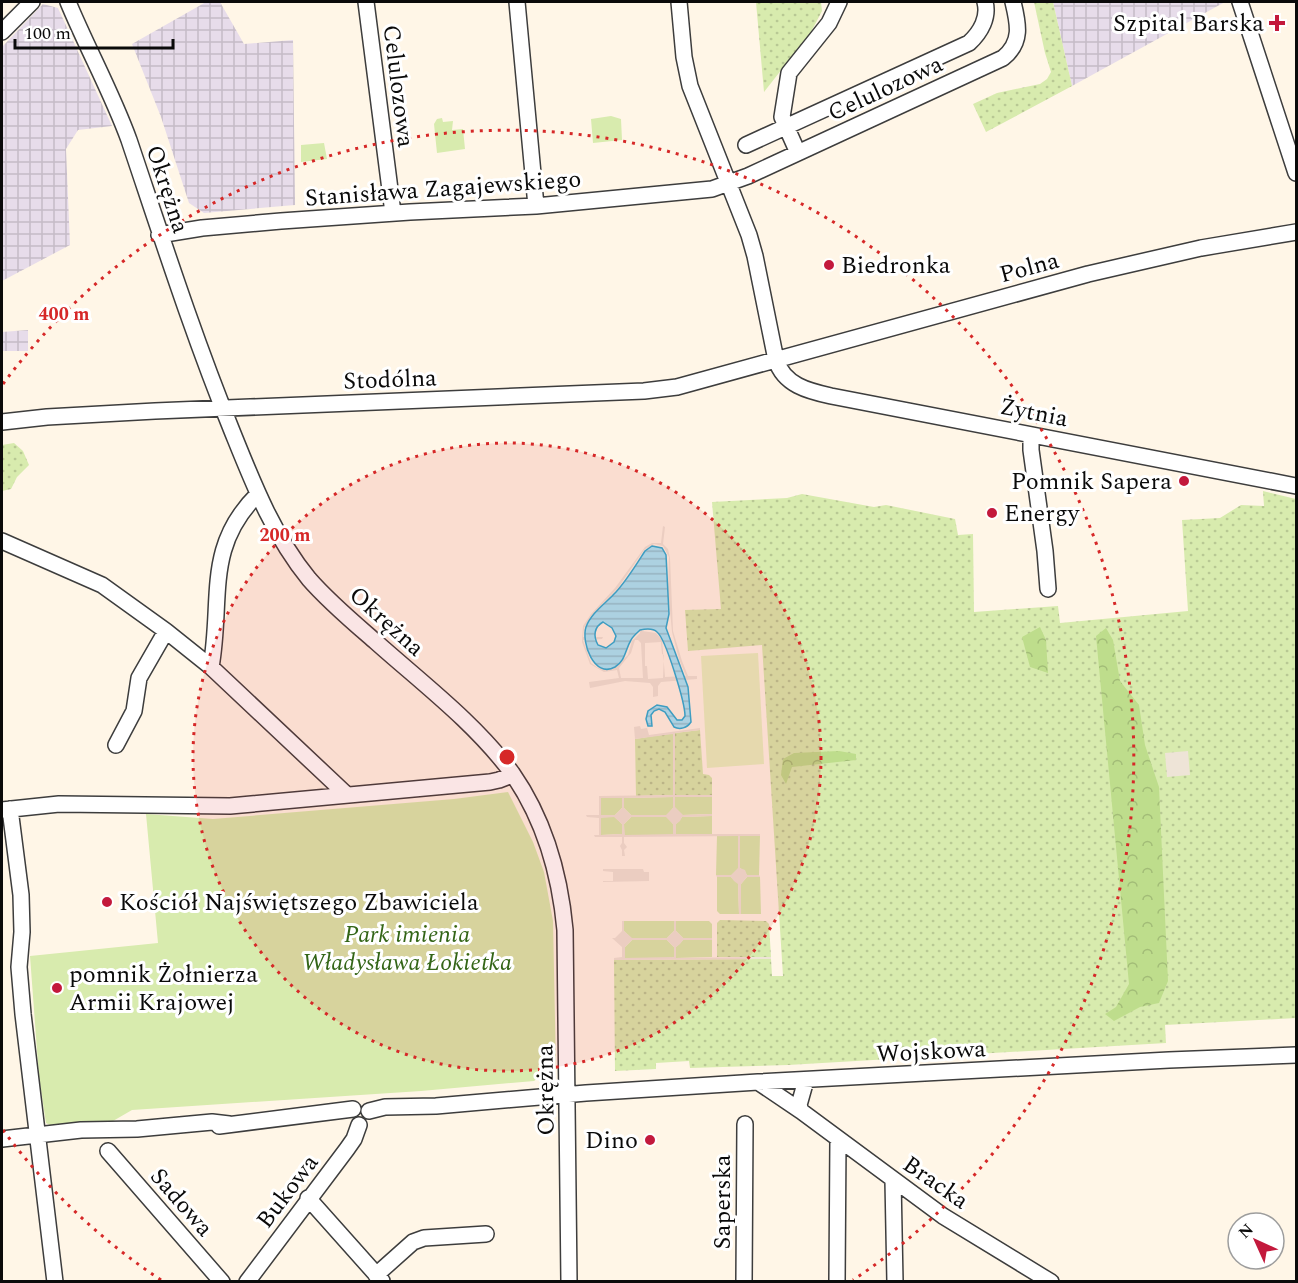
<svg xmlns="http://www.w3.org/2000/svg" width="1298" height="1283" font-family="Spectral,serif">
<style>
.industrial{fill:url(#industrial-grid)}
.grass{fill:url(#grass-dots)}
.forest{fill:url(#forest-crowns)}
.park{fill:#d8ebae}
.pitch{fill:#e9f2c1}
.plaza{fill:#eee4d7;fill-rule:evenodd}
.water{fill:url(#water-rules);stroke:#29add7;stroke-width:1.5;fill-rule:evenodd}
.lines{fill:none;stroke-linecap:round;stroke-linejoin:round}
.minor-casing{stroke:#3d3d3d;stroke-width:18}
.minor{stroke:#fff;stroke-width:15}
.ring{fill:none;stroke:#d62828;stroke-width:3;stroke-dasharray:3 6}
.poi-dot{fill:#c3193c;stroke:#fff;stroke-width:2}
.labels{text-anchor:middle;stroke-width:6;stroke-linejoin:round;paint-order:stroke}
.poi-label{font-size:24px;fill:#0a0a0a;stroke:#fff;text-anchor:start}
.street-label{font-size:24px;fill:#0a0a0a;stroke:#fff}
.park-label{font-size:24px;font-style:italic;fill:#336517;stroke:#fff}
.centre{fill:#d62828;stroke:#fff;stroke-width:3}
.ring-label{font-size:18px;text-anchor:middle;font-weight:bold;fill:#d62828;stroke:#fff;stroke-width:6;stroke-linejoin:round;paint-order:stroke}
</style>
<defs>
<pattern id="industrial-grid" width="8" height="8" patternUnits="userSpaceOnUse" patternTransform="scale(1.5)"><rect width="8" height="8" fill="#e7dcea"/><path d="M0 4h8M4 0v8" fill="none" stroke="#c5bbc7"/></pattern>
<pattern id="grass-dots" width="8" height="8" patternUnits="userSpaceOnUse" patternTransform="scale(1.5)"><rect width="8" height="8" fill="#d8ebae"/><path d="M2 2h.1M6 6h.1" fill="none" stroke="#b8c894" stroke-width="1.8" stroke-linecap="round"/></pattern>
<pattern id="forest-crowns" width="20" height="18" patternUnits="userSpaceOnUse" patternTransform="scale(1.5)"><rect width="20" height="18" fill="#bedd8c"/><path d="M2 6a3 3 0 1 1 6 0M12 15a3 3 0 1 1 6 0" fill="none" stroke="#a2bc77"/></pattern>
<pattern id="water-rules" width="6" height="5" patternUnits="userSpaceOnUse" patternTransform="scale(1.5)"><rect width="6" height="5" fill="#a7e9fb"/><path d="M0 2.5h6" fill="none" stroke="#8ec6d6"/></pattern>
</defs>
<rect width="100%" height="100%" fill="#fff6e7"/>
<path class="industrial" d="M206,2H220L244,44L293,40L295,205L204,213L189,203L161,117L132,44Z
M1053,2H1225L1072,86Z
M43,4L58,8L112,126L78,130L66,149L70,245L2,281V47Z
M28,330V351H2V332Z"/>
<path class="grass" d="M756,2H821L822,11L811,32L764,92Z
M1034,2H1053L1072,86L986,132L973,104L997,93L1040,84L1047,79L1051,72L1045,53Z
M14,443L23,451L29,465L17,477L11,489L2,491V445Z
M1263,491L1296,499V1018L1165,1025L1166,1043L788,1065L690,1068L689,1061L656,1063V1069L615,1071L614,960L771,959L772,976H783L762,645L688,651L685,610L721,609L712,502L787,498L802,494L874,507L886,505L955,519L958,535L973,534L974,612L1058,606L1060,623L1188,611L1182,520L1220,518L1241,505L1264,506Z
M700,730L703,774L709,775L712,778V795H675V733Z
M673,733V795L636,796L635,739Z
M720,920L766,921L769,924L771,957H717V923Z"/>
<path class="forest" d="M1040,627L1046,640L1048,673L1030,667L1022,637Z
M1106,628L1113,640L1120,681L1139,705L1145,745L1159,787L1168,981L1159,1003L1140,1007L1114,1021L1105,1014L1116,1007L1129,984L1096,636Z
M839,751L856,754V760L792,767L786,784L781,775L783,759L794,753Z"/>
<path class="park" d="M611,116L621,119L622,140L593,143L591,119Z
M442,118L443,122L453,121L452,130L463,129L465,149L437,153L434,124L437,119Z
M324,143L327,159L301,162V145Z
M508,792L533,842L544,872L553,921L556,1069L548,1070L534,1081L421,1091L132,1110L113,1121L52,1126L46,1123L39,1077L30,956L158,943L146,814L213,819L454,799Z
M673,797V808L667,815H631L624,808V798Z
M675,797H712V814L682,815L675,808Z
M601,798H622V808L615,815H601Z
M712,816V834L675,835L676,824L682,817Z
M601,817H615L622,824V834L601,835Z
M631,817H667L673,824V835H624V824Z
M717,836H738L739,868L732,875H716Z
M740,836H760L759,875H747L740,868Z
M717,877H731L738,883L739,914H720L717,911Z
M747,877H760L761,914H741V884Z
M624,921H674V931L667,938H631L624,931Z
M676,921H709L712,924V938H683L676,931Z
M632,940H667L674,947V958H625V947Z
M683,940H712V957L676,958V947Z"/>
<path class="pitch" d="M758,653L764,764L707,768L701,656Z"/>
<path class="plaza" d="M663,526L665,527L663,544L668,549L670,558L673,631L682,661L688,676H697V679L661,682L658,686V696L653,697V687L650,683L625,681L590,688L589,682L619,678L617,670L604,672L590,664L582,642L583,626L591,614L615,588L645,547L652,543H661ZM654,544L663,546L669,557L668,588L672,632L679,659L686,676L665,677L662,640L656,633L642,631L641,610H638L640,633L632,641L628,655L613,669L598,668L591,663L583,640L602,639L603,637H583L584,628L591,616L618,588L644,550ZM635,640H638L641,643L643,678H621L619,668L631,653ZM661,642L662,654L664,655L663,678L648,679L647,666H645V643Z
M640,726L641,729L647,728L649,735L700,728V730L675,733V795H712V797H675V807L683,815L712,814V816L682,817L680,821L676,824V834H760V836H740V868L745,870L747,875H759L760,877H747L741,884V914H739L738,884L734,881L731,877H717L716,875H731L738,868V836L624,837V843L627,847L624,850L625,856H622V850L620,846L622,843V837H595L594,835H599V818L587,817L586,815H599V796L673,795V734L635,739L634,727ZM673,797V808L666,815H631L624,808V798ZM601,798H622V808L615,815H601ZM614,817L622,824V834L601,835V818ZM631,817H666L673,824V834L625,835L624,824Z
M1188,751L1190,775L1167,777L1165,753Z
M603,869H643L644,872H649V881L603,882V881H613V872L603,871Z
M622,921H624V931L632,938H667L674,931V921H676V931L683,938H712V940H683L680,944L676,947V958L771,957V959L614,960V958L622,957V947L612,938H615L622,931ZM632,940H667L674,947V957L625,958V947Z"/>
<path class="water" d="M652,546L662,548L666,555L669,614L666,628L688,687L691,722C687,728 680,730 674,727L665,712L659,709L654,711L651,715L652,726H648L646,719L648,711L657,705L667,707L677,720H682L685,716C685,703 666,639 657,632C653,628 645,629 640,630C637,633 633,636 631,640C625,650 626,660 615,667C594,679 581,642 586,627C591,613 606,603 616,592C627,580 636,565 645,551ZM603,622L612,628L616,636L614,642L606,648L598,645C593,636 594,627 603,622Z"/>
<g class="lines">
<defs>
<path id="minor" d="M68,2C87,48 112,93 129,140C162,238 193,335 232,431C253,483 273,535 309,579C329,602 353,622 376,642C422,683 475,723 512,773C544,819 560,875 565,930L569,1282
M366,2L393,213
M517,2L536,206
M679,2L684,57L690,86L749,235L755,256L776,360C784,385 808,391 831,396L1296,486
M1240,2L1296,173
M2,32L32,2
M746,145L969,43C981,32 989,17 985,2
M798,153L782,117L789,73L829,23L839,2
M159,235L202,228L281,221L410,212L536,206L712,189L748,176L1003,58C1023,42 1018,23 1013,2
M2,422L47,417L155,411L644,391L677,387L1088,274L1201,248L1296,232
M1031,435V450L1045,551L1048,589
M2,541L102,585L166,631L211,667L347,795
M211,667C223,599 204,547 258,494
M116,745L134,711L139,678L166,631
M10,809L21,895L22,932L19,967L23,1014L55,1282
M2,810L59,804L230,806L490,782L499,780L512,775
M806,1080L799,1105L801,1111L943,1216L1051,1282
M758,1082L801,1111
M369,1111L385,1107L436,1106L586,1093L758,1082L1169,1060L1296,1055
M219,1126L353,1109
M2,1139L81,1130L137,1129L212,1122L229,1124
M108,1151L222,1282
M893,1180L895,1282
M308,1198L382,1281
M376,1275L413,1242L424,1238L486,1234
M247,1282L347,1149L354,1139L359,1125
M744,1282L745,1124
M837,1282L838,1139"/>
</defs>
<use href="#minor" class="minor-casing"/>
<use href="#minor" class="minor"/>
</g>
<circle cx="507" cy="757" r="314" fill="#d62828" fill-opacity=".12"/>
<g class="ring">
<circle cx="507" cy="757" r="314"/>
<path d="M161 1280A627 627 0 0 1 3 1130M3 384A627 627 0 1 1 853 1280"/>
</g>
<g class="poi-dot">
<path d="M1274 14h6v6h6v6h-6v6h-6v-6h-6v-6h6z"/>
<circle cx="829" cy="265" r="6"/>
<circle cx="1184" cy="481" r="6"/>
<circle cx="992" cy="513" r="6"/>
<circle cx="107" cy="902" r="6"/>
<circle cx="57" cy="988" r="6"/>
<circle cx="650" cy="1140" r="6"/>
</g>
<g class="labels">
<g class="poi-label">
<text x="1264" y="31" text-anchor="end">Szpital Barska</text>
<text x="841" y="273">Biedronka</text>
<text x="1172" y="489" text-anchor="end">Pomnik Sapera</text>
<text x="1004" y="521">Energy</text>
<text x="119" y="910">Kościół Najświętszego Zbawiciela</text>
<text x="69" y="982">pomnik Żołnierza<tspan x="69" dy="28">Armii Krajowej</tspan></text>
<text x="638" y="1148" text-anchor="end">Dino</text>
</g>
<g class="street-label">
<text transform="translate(399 86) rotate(83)" y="8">Celulozowa</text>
<text transform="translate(885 88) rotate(-25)" y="8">Celulozowa</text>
<text transform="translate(443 188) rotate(-4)" y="8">Stanisława Zagajewskiego</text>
<text transform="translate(168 189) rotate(72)" y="8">Okrężna</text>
<text transform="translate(1029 267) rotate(-15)" y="8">Polna</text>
<text transform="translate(390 379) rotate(-2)" y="8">Stodólna</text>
<text transform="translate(1034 412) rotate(11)" y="8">Żytnia</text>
<text transform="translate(387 621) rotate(42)" y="8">Okrężna</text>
<text transform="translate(931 1051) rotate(-3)" y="8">Wojskowa</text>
<text transform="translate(545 1090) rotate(-91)" y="8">Okrężna</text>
<text transform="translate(936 1182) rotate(35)" y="8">Bracka</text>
<text transform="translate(287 1191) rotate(-53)" y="8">Bukowa</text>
<text transform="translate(182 1202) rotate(49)" y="8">Sadowa</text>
<text transform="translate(722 1202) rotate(-90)" y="8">Saperska</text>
</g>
<g class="park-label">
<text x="407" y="942">Park imienia<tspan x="407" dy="28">Władysława Łokietka</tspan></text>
</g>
</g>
<circle cx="507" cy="757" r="9" class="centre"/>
<g class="ring-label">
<text x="64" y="320">400 m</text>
<text x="285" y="541">200 m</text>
</g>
<rect width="1298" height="1283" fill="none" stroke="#0a0a0a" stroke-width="6"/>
<g transform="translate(1256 1241) rotate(315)"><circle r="28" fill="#ffffff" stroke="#9d9d9d" stroke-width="1.5"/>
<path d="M0-4.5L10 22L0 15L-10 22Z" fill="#c3193c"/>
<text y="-9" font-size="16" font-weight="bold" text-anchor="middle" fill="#0a0a0a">N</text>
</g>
<path d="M15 39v9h158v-9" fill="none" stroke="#0a0a0a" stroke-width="3"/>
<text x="24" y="39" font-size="18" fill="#0a0a0a" stroke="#ffffff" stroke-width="4.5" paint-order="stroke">100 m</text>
</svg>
